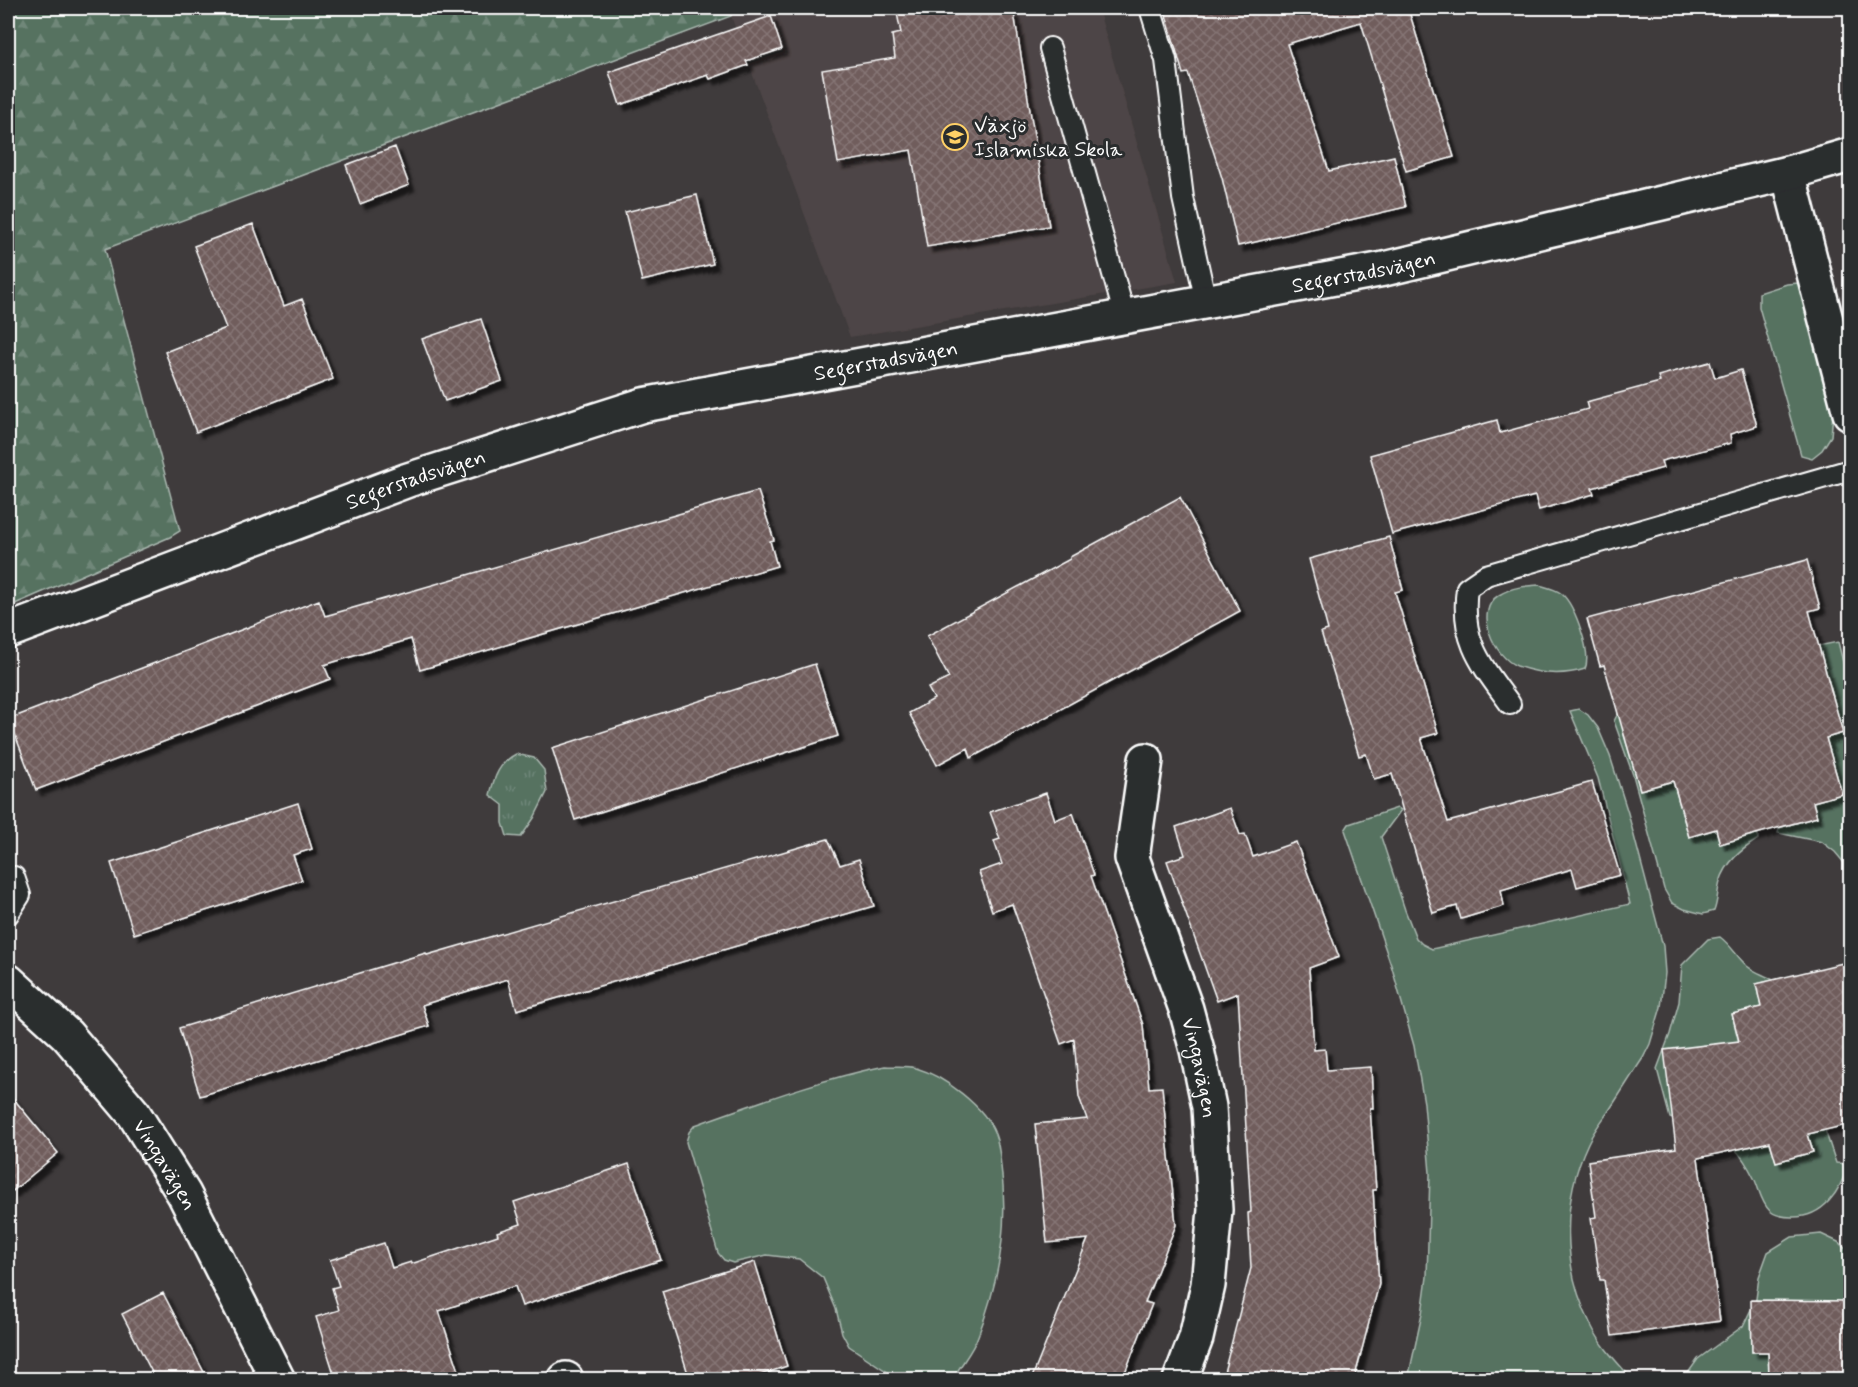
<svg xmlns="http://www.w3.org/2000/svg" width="1858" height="1387" font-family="Mynerve,sans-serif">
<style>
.built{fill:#4e4546}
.grass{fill:#567261;stroke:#aab8b0;stroke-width:1.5}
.forest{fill:url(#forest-firs);stroke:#aab8b0;stroke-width:1.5}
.park{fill:url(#park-tufts);stroke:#aab8b0;stroke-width:1.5}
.building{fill:url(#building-cross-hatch);stroke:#fff;stroke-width:1.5;filter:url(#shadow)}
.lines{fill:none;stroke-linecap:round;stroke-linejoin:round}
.service-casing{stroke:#fff;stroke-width:24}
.minor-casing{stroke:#fff;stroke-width:38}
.service{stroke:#2a2d2e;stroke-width:20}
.minor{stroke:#2a2d2e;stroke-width:33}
.labels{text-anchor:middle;stroke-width:6;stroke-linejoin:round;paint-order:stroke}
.poi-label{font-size:21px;fill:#fff;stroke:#2a2d2e;text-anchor:start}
.street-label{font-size:21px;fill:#fff;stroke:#2a2d2e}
</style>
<defs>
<pattern id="forest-firs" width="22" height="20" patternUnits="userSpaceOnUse" patternTransform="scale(1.5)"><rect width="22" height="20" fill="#567261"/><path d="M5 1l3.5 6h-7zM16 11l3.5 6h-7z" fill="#6f8779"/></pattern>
<pattern id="park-tufts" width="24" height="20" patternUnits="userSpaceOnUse" patternTransform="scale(1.5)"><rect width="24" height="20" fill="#567261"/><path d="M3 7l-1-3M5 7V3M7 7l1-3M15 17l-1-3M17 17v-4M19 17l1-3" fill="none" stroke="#6f8779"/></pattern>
<pattern id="building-cross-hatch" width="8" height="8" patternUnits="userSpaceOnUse" patternTransform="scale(1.5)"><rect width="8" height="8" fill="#705d5c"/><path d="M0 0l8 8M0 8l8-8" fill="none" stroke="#857574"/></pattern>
<filter id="shadow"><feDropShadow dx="5.5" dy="5.5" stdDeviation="1.5" flood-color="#0009"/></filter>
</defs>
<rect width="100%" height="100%" fill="#3f3b3c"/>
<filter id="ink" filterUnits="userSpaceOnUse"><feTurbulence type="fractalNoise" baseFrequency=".0167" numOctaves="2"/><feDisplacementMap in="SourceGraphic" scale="12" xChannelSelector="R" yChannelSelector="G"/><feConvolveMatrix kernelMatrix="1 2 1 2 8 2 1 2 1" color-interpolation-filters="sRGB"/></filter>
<g filter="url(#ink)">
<path class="built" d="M735,8H1098L1177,282L850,337L731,16Z"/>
<path class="grass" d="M1798,283L1833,413L1831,436L1822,450L1812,458L1801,455L1759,307V293L1787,284Z
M1539,585C1546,587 1556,589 1562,594C1575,606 1592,653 1585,669C1563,676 1539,674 1517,666C1494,657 1473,611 1499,595C1512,587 1525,586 1539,585Z
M1838,642L1850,690V870L1835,852L1822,842L1778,833L1779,828L1817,817L1813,802L1842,794L1826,738L1843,733L1797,650Z
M1622,706L1623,732L1634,768L1673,781L1689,837L1716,829L1720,844L1758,833V839C1741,850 1726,862 1720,882C1717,892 1718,901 1714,911L1703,914L1684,909L1672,903L1664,889L1633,775L1614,721Z
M1579,709L1588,715L1598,728L1610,756L1628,813L1663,946L1665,973L1661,1007L1650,1044L1643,1058C1631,1076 1620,1094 1608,1112C1601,1122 1593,1132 1588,1143C1561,1200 1562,1268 1591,1325C1601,1346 1617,1362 1632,1379H1408L1422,1314L1427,1277L1430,1173L1424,1103L1414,1046L1392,968L1345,830L1349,824L1397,808L1401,810L1381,837L1405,910L1416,938L1422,944L1432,949L1630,904L1598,778L1570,711Z
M1720,937C1731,945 1737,957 1747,966C1754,972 1765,975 1773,980L1756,984L1761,1007L1732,1014L1744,1064L1776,1161L1813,1152L1808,1134L1825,1130L1836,1163L1848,1164C1841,1191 1823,1218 1792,1217C1785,1217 1776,1216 1770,1211C1761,1203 1759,1188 1754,1178C1749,1168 1741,1155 1733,1147C1716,1132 1691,1125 1670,1118L1657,1069L1670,1034L1679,1002L1682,965L1708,939Z
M885,1066C895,1067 907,1065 916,1068C944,1076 985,1107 995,1134C999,1144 1000,1156 1001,1166C1009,1224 999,1282 978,1336C973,1351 960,1365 953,1379H898L849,1346L842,1333L836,1309L823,1278L799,1259L767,1255L733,1263L724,1260L718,1253L686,1142L689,1132L695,1125C757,1103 820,1079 885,1066Z
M1821,1234L1838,1242L1850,1253V1301L1751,1314L1752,1352H1768L1769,1374L1786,1375V1379L1686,1380L1688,1373L1698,1359L1743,1326L1756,1299L1759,1277L1768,1252L1792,1237Z"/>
<path class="forest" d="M8,8H735L731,16L105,249L180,531L170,537L8,607Z"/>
<path class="park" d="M516,754L534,758L544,770L547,792L534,818L521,837L507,836L503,823V805L490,795C494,777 499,763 516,754Z"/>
<path class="building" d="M896,8H1003L1004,14L1014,13L1049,226L927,247L911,150L838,163L822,70L895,58L892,35L901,33Z
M1164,8H1408L1454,157L1406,171L1361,22L1287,44L1329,171L1394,156L1406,207L1238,246L1222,178L1188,73L1183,74Z
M771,16L782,49L746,61L748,65L710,79L708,75L620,105L609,72Z
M395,147L409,185L360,204L346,165Z
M697,195L713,264L642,281L625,212Z
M253,224L284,306L302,299L333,379L196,432L165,352L226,328L194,246Z
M481,319L502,381L445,401L422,339Z
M1710,362L1715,378L1741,370L1757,426L1730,434L1731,443L1661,461L1663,468L1592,488L1594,494L1539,510L1535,496L1392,534L1370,455L1497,420L1500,433L1588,409L1586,402L1660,382L1658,376Z
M758,491L774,540L770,541L777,566L420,670L411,639L324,665L330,679L36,790L9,719L319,600L325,616Z
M1180,497L1240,611L971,758L968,748L937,765L909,713L934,699L928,688L949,678L927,636L1070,559V557Z
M1389,537L1403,590L1395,592L1438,733L1421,738L1448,822L1592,782L1620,875L1577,887L1572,869L1501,890L1504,906L1461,919L1457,906L1433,913L1392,774L1374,779L1366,754L1359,756L1321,632L1328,630L1309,559Z
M1807,560L1820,608L1809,611L1843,733L1826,738L1842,794L1813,802L1817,817L1720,844L1716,829L1689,837L1673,781L1640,790L1604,665L1600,666L1587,619Z
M815,664L838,736L575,820L552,748Z
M1046,793L1055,820L1073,813L1094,875L1091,876L1143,1025L1149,1088L1162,1087L1176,1225L1145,1302L1152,1304L1122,1380H1031L1088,1239L1047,1243L1035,1124L1087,1119L1079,1097L1074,1039L1061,1044L1012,904L992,911L979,872L1002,864L994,841L1000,839L990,812Z
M298,803L312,849L293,855L302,880L134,934L111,863Z
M1230,808L1240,835L1245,834L1253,857L1296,842L1339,957L1309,968L1314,1050L1325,1049L1327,1070L1371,1067L1373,1108H1370L1376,1190H1373L1379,1284L1354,1380H1222L1251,1268L1248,1213L1251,1212L1238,993L1217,1001L1167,861L1185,855L1176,827Z
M828,839L840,865L859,859L874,906L517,1010L508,979L422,1005L429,1026L200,1096L179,1028L426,953L427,955Z
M1851,961V1124L1808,1134L1813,1152L1776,1162L1770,1142L1698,1158L1720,1321L1612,1336L1604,1280H1600L1591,1218L1596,1217L1588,1161L1676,1148L1664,1050L1739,1041L1732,1014L1761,1007L1756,984Z
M8,1092L58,1153L8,1195Z
M629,1164L661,1260L522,1306L515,1286L439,1311L462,1380H336L316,1317L339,1310L332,1288L339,1286L330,1260L384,1243L392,1268L411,1262V1264L498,1235L497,1232L521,1224L514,1202Z
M755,1262L787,1366L746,1380H690L662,1291Z
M163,1293L208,1380H156L122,1314Z
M1751,1300L1851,1301V1380H1786V1375H1769L1768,1352H1752Z"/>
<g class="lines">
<defs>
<path id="service" d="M1150,8L1166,60L1183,198L1206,302
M1050,48L1125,317
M1510,704C1481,664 1460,641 1467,588L1486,575L1850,470
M8,914L20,895L14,877"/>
<g id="minor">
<path d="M1788,173L1850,413"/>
<path id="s1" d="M8,631L408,480L643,405L1384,269L1788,173L1850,155"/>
<path id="s2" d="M1146,760L1132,858L1186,1009L1197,1050L1209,1107L1215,1210L1208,1285L1196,1338L1180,1380"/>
<path id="s3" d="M8,981L67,1035L134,1114L184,1194L278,1380"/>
<path d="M565,1380L566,1379"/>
</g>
</defs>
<use href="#service" class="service-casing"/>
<use href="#minor" class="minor-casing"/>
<use href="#service" class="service"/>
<use href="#minor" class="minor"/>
</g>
</g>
<defs>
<symbol id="school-ring" viewBox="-11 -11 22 22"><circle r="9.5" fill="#2a2d2e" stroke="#ffd166" stroke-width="1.5"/><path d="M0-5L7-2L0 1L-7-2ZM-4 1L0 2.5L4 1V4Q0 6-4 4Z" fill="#ffd166"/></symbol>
</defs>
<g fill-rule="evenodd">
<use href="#school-ring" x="940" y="122" width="30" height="30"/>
</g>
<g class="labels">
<g class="poi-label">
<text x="974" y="132">Växjö<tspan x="974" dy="24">Islamiska Skola</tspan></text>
</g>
<g class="street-label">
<text dy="7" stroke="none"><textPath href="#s1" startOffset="1407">Segerstadsvägen</textPath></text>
<text dy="7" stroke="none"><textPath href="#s1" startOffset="921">Segerstadsvägen</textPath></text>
<text dy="7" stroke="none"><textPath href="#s1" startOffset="435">Segerstadsvägen</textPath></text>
<text dy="7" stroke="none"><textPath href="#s2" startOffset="320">Vingavägen</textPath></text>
<text dy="7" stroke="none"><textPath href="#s3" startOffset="243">Vingavägen</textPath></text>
</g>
</g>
<rect width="1858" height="1387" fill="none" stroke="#2a2d2e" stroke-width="30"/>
<rect x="15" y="15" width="1828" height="1357" fill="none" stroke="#fff" stroke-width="2" filter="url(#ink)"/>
</svg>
